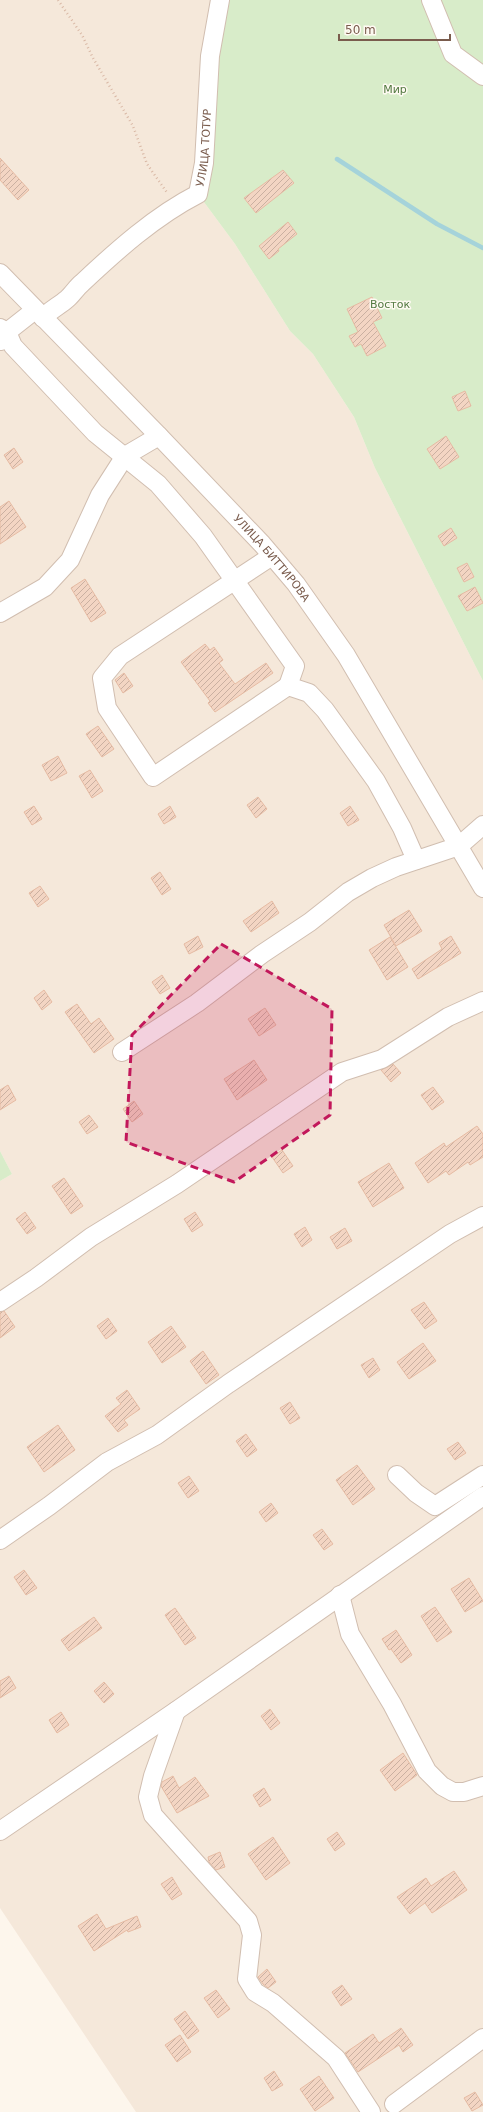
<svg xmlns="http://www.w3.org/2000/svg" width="483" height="2112" font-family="'DejaVu Sans',sans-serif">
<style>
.residential{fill:#f5e8da}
.green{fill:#d8ecc9}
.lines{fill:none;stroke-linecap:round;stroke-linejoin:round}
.stream{stroke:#a5d3da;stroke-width:4.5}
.building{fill:url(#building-hatch);stroke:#e6bba3}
.minor-casing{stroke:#d1beb0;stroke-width:20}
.path{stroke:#d9b8a5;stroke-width:2.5;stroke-dasharray:1 3;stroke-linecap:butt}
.minor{stroke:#fff;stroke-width:18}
.marked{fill:#c2185b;fill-opacity:0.2;stroke:#c2185b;stroke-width:3;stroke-dasharray:8 5;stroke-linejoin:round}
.labels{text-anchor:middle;stroke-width:3;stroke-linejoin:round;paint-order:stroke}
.park-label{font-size:11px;fill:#537a41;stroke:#fffaf3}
.street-label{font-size:11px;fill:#7a5c4d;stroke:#fffaf3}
</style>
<defs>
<pattern id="building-hatch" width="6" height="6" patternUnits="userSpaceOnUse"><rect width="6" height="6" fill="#f3d5c3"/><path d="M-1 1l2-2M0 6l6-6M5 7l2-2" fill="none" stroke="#cab0a1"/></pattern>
</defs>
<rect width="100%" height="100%" fill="#fdf6ec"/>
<path class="residential" d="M0,0H220L198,194L235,244L290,331L313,354L354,417L375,468L483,681V2112H136L0,1908V1181L12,1174L0,1151Z"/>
<path class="green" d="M220,0H483V681L375,468L354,417L313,354L290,331L235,244L198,194Z
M0,1151L12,1174L0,1181Z"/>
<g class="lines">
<path class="stream" d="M337,159L437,224L483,248"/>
</g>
<path class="building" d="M0,158L29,190L18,200L0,180Z
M283,170L294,183L256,213L244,198Z
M288,222L297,234L278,249L279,251L269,259L259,246Z
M372,297L382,318L373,322L386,346L367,356L361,344L355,347L349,336L358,332L347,309Z
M465,391L471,406L458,411L452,397Z
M446,436L459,457L440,469L427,449Z
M14,448L23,462L13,469L4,455Z
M9,501L26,527L0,544V507Z
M451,528L457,538L444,546L438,536Z
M467,563L474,577L464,582L457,568Z
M85,579L106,613L91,622L71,588Z
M475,587L483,603L467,611L458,596Z
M205,644L210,650L214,647L223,660L219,663L235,684L266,663L273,673L215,712L208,703L210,701L181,662Z
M124,673L133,686L123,693L115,680Z
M98,726L114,749L102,757L86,734Z
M58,756L67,773L51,781L42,765Z
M90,770L103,791L92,798L79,776Z
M258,797L267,809L256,818L247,805Z
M34,806L42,819L32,825L24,812Z
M170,806L176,817L164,824L158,814Z
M350,806L359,820L348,826L340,813Z
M160,872L171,889L162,895L151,878Z
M40,886L49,899L38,907L29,893Z
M272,901L279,913L251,932L243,921Z
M409,910L422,931L396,946L384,925Z
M198,936L203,947L189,954L184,944Z
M451,936L461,953L418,979L412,969L442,949L439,943Z
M390,937L408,967L387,980L369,950Z
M162,975L170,988L160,994L152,982Z
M44,990L52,1002L42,1010L34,998Z
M77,1004L91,1024L99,1018L114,1039L94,1053L65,1012Z
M265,1008L276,1025L259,1036L248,1019Z
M254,1060L267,1080L237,1100L224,1079Z
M393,1064L401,1073L391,1082L381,1070Z
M8,1085L16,1100L0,1110V1090Z
M433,1087L444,1102L432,1110L421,1095Z
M134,1101L143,1114L132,1122L123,1109Z
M89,1115L98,1127L87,1134L79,1122Z
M477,1126L483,1134V1157L470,1165L468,1162L449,1175L446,1171L428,1183L415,1163L444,1143L446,1147Z
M282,1150L293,1166L283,1173L272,1157Z
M389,1163L404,1188L373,1207L358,1182Z
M64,1178L83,1206L71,1214L52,1186Z
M25,1212L36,1228L27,1234L16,1219Z
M195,1212L203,1225L192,1232L184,1219Z
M305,1227L312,1240L302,1247L294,1234Z
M345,1228L352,1241L337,1249L330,1237Z
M424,1302L437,1321L425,1329L411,1310Z
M4,1311L15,1327L0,1338V1312Z
M108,1318L117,1331L106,1339L97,1326Z
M171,1326L186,1347L162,1363L148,1342Z
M423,1343L436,1361L409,1379L397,1362Z
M203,1351L219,1375L206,1384L190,1361Z
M373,1358L380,1370L369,1378L361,1365Z
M127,1390L140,1409L124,1420L128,1425L118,1432L105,1416L121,1404L116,1398Z
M290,1402L300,1418L290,1424L280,1408Z
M58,1425L75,1450L44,1472L27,1447Z
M246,1434L257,1450L247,1457L236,1441Z
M458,1442L466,1453L455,1460L447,1449Z
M357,1465L375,1489L353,1505L336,1480Z
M189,1476L199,1491L188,1498L178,1483Z
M271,1503L278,1513L266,1522L259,1512Z
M322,1529L333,1544L324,1550L313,1535Z
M24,1570L37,1588L26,1595L14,1577Z
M469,1578L483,1601L465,1612L451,1589Z
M435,1607L452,1632L437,1642L421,1616Z
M175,1608L196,1638L185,1645L165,1615Z
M94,1617L102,1628L69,1651L61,1640Z
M396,1630L412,1655L401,1663L391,1649L389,1650L382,1639Z
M9,1676L16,1688L0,1698V1681Z
M104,1682L114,1694L104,1703L94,1691Z
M270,1709L280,1723L271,1730L261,1716Z
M61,1712L69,1725L57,1733L49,1720Z
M403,1753L417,1775L395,1791L380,1770Z
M173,1776L179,1788L195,1777L209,1796L177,1813L161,1786L162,1782Z
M264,1788L271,1800L260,1807L253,1795Z
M337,1832L345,1844L335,1851L327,1839Z
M273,1837L290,1863L266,1880L248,1854Z
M220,1852L225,1867L216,1870L209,1862L208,1857Z
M454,1871L467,1890L432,1913L425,1903L410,1914L397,1897L426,1878L431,1886Z
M172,1877L182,1894L172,1900L161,1884Z
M97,1914L106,1929L137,1916L141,1927L128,1932L127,1930L94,1951L78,1926Z
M267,1969L276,1982L268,1988L263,1984L258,1977Z
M342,1985L352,1999L341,2006L332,1992Z
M216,1990L230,2009L218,2018L204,1998Z
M185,2011L199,2031L188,2039L174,2019Z
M401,2028L413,2045L403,2052L399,2045L358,2072L345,2053L373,2034L379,2043Z
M180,2035L191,2052L177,2062L165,2045Z
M274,2071L283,2085L272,2091L264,2078Z
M319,2076L334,2098L315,2111L300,2089Z
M475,2092L483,2105L472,2111L464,2098Z"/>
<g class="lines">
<defs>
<g id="minor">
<path d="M431,0L453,54L483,76"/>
<path id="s1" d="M0,273L159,436L262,544L296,584L346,655L483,888"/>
<path id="s2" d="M43,318C50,310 59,306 67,299C72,295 76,288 82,283C116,251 155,216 198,194L204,163L210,56L220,0"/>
<path d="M0,328L7,332L13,346L95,433L158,484L203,536L295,666L288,686"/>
<path d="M1,341L7,332L35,310"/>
<path d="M272,556L120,656L102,678L107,708L153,777L288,686L309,693L325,710L376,781L402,828L416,860"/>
<path d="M0,613L45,587L70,560L100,495L125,456L159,436"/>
<path d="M122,1052L197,1003L262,954L310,922L348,892L372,878L396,867L459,846L483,825"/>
<path d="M0,1302L36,1278L91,1237L177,1184L342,1072L382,1059L448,1017L483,1001"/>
<path d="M397,1475L416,1493L435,1506L483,1475"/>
<path d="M0,1540L49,1506L107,1462L157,1435L228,1384L450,1234L483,1216"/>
<path d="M340,1595L350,1634L392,1704L427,1771L442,1786L453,1792H464L483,1786"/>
<path d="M176,1711L153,1776L148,1797L153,1815L248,1921L252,1935L247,1979L255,1992L273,2003L336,2058L371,2112"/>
<path d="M0,1831L176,1711L483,1496"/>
<path d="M394,2104L483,2038"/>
</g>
</defs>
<use href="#minor" class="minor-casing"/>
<path class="path" d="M58,0L82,35L93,58L133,126L147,164L168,194"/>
<use href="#minor" class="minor"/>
</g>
<path class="marked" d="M221,944L332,1009L330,1115L234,1182L126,1142L132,1035Z"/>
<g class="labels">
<g class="park-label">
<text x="395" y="93">Мир</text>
<text x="390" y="308">Восток</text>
</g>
<g class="street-label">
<text dy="4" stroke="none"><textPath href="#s2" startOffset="246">УЛИЦА ТОТУР</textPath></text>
<text dy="4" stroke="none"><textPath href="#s1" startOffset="394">УЛИЦА БИТТИРОВА</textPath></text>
</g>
</g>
<path d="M339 34v6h111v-6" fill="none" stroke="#7a5c4d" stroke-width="2"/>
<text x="345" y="34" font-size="12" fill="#7a5c4d" stroke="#fffaf3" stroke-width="3" paint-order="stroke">50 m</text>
</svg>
